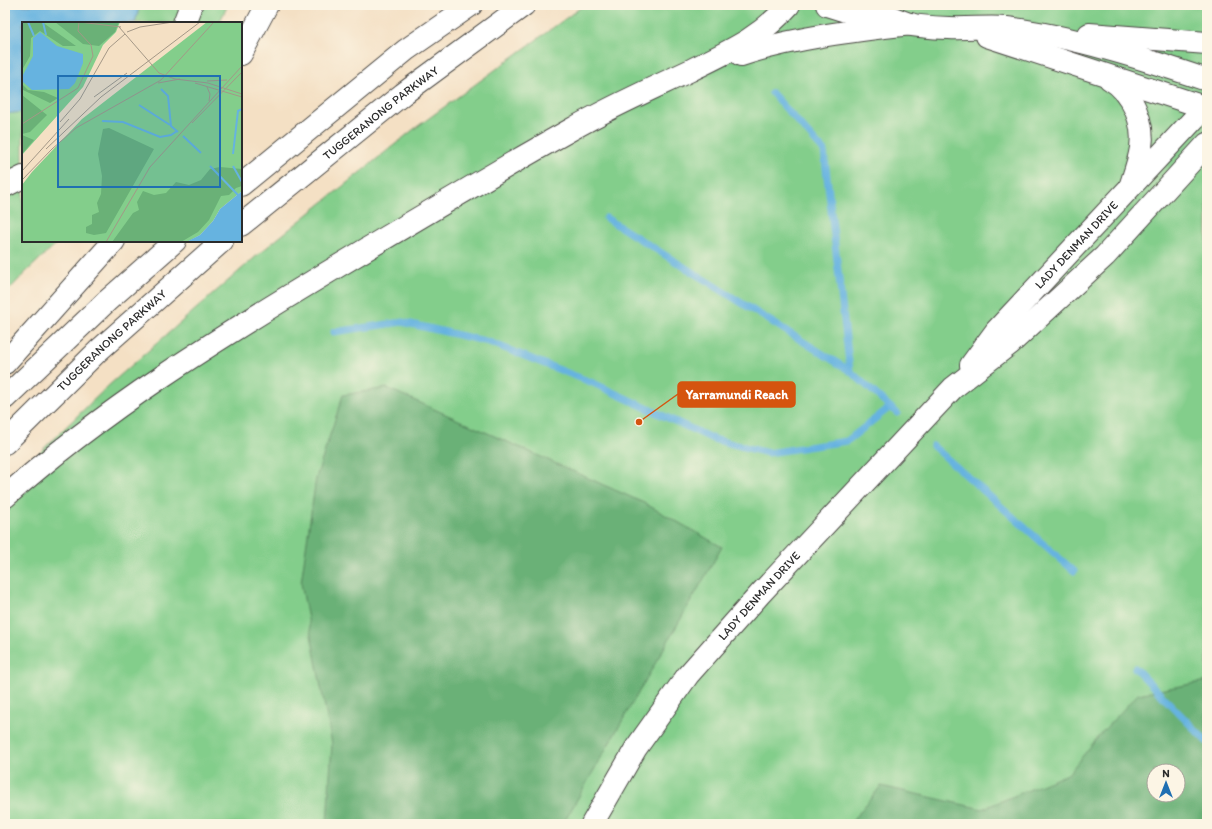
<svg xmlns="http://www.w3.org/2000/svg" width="1212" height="829" font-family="Itim,sans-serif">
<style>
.green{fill:#83ce8b;stroke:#577c5b;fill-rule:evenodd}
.forest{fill:#6ab177;stroke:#4a6e51;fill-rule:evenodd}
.water{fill:#66b3e0;stroke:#486f86}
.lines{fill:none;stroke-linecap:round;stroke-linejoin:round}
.stream{stroke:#66b3e0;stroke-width:7}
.minor-casing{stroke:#494642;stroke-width:24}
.highway-casing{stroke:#494642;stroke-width:24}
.minor{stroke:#fff;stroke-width:22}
.highway{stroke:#fff;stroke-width:22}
.labels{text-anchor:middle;stroke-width:3;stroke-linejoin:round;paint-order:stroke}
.street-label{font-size:12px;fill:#2b2b2b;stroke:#fcf5e5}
.inset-river{fill:none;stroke:#66b3e0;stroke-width:2}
.inset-road{fill:none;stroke:#a49887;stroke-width:1}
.view{fill:#1f6fb2;fill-opacity:0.15;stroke:#1f6fb2;stroke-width:2}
.inset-edge{fill:none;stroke:#2b2b2b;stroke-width:2}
.leader{fill:none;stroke:#d5540f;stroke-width:1.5}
.callout-dot{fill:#d5540f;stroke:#fcf5e5;stroke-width:1.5}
.callout{fill:#d5540f;stroke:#d5540f;stroke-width:1.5}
.callout-label{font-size:13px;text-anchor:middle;font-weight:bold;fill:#fff}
</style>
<rect width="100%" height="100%" fill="#fcf5e5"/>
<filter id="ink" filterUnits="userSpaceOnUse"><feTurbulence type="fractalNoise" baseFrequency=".025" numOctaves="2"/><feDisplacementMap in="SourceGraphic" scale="8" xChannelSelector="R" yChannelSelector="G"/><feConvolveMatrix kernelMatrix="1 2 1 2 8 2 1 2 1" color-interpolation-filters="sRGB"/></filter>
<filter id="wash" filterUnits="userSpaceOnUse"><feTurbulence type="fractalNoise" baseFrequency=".012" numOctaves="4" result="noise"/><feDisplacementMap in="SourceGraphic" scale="16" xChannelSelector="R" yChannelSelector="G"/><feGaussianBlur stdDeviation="0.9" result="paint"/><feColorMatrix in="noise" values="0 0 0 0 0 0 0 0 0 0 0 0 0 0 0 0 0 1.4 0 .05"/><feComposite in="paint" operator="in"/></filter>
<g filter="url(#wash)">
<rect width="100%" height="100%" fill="#f4e0c4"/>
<path class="green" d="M5,5H228L219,23H23V241H59L25,273L5,294Z
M584,5H1207V824H5V490L35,457L108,386L261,252L414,129ZM1154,771H1178V795H1154Z"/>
<path class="forest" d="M387,388L644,503L722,547L563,824H327L332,744L301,583L316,478L343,395Z
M1207,681V824H850L881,786L982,809L1068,774L1103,731L1138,694ZM1154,771H1178V795H1154Z"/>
<path class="water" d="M5,5H140L135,23H23V112L5,114Z"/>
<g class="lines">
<path class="stream" d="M772,93L824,151L850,371L897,413
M606,218L850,371
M334,332L402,322L489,342L593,383L713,439L768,453L847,441L890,407
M933,446L1074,571
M1135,668L1207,742"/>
</g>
</g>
<g filter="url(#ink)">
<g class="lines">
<defs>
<g id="minor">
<path d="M827,5C866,18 908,27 949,28C969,29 988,26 1007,28C1073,36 1145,59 1207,80"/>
<path d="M184,23L191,5"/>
<path d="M1089,34L1207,43"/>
<path d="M987,36L1207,108"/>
<path d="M1110,79C1132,92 1145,123 1141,148C1139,161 1135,172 1131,184"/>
<path d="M5,186L23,177"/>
<path id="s1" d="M971,365L996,331L1207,105"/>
<path id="s2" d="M592,824L636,748L688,675L760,594L953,388L1011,343L1105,256L1207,144"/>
</g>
<g id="highway">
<path d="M875,5L888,16L909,24"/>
<path d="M241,54L267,5"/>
<path d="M741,55C796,37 853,31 911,24"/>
<path d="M241,185L406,50L471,5"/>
<path id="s3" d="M241,225L403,94L524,5"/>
<path d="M5,363L114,241"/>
<path d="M5,398L107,301L175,241"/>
<path id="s4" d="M5,443L98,351L222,241"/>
<path d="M5,497C104,409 217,339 330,271C410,223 490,175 572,129C610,107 649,90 689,71C729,51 759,39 789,5"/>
</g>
</defs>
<use href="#minor" class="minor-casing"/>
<use href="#highway" class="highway-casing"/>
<use href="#minor" class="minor"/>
<use href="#highway" class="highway"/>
</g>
</g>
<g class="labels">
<g class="street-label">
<text dy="4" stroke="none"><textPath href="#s3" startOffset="179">TUGGERANONG PARKWAY</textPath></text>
<text dy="4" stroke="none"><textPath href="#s1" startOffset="160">LADY DENMAN DRIVE</textPath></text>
<text dy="4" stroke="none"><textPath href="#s4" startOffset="148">TUGGERANONG PARKWAY</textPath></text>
<text dy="4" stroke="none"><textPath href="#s2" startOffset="284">LADY DENMAN DRIVE</textPath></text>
</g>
</g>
<g transform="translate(22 22)">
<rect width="220" height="220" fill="#f4e0c4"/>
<path d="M0,0H98L94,10L81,23L61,65L0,133ZM185,0H220V169L198,187L191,199L178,213L165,220H0V163L10,150L60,97Z" fill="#83ce8b"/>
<path d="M0,0H20L54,24H41L18,9L9,16L8,34L0,48ZM33,0H97L93,10L77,24L61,22ZM0,62L6,68L22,70L36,76L28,81L1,68ZM0,73L25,93L8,110L0,112ZM87,106L132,127L84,211L72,213L64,211V205L70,202V193L77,190L75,181L79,172L80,154L76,132L81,107ZM0,113L12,118L0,132ZM198,145L220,147V164L214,166L207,173L199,174L187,198L176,210L159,220H90L111,191L117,188L115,180L121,169L132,173L144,171L154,160L167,163L179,158L188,147Z" fill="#6ab177"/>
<path d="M18,10L35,24L61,32V41L53,61L47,67L10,68L1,60V53L11,34V16ZM220,169V220H164L178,213L191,199L198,187Z" fill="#66b3e0"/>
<path class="inset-river" d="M6,0L12,14M21,0L24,13M139,67L146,74L149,104L156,110M117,83L148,103M80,99L101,100L138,115L149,113L155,109M161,114L179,131M211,132L216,89L220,87M188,144L216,173M211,144L220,160"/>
<path class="inset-road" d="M57,0L99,5M97,5L137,51L153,57L186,61L220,72M105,10L118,5L151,0M185,59L205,58M136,61L158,57M173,61L220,75M185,65L188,72L187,79M72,75L105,51M38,100L58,77L87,26L103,12M170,101L220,50M0,102L56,66L71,34L69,23L56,9L57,0M24,127L79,75L178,0M0,149L47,97M0,158L30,127L54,106L139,58L192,0M84,220L128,145L220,44"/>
<path class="view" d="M36,54H198V165H36Z"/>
<rect width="220" height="220" class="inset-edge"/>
</g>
<path class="leader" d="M639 422L678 394"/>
<circle class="callout-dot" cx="639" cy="422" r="4"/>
<rect class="callout" x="678" y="382" width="117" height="25" rx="4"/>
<g class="callout-label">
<text x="737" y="399">Yarramundi Reach</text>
</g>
<rect width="1212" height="829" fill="none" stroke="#fcf5e5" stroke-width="20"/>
<g transform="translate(1166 783)"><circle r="19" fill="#fcf5e5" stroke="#a8a49b"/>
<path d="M0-3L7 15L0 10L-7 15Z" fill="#1f6fb2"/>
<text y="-6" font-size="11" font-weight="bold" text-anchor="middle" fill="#2b2b2b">N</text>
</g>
</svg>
